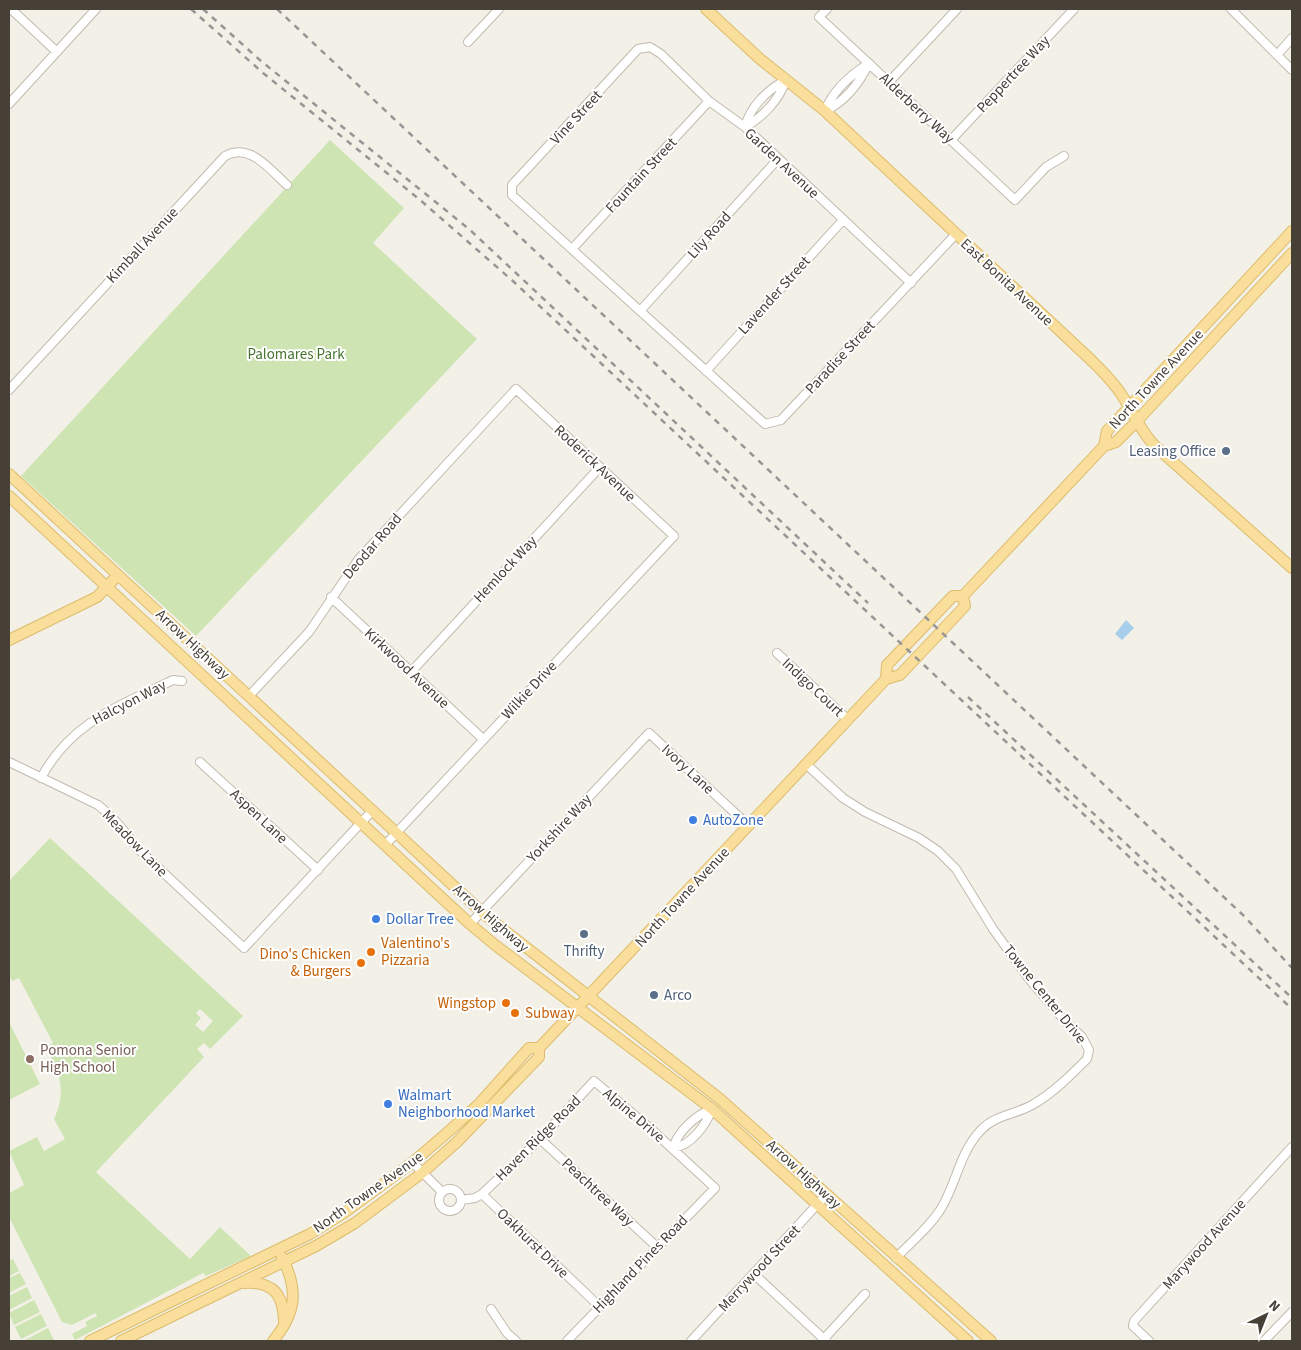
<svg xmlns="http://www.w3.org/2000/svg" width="1301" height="1350" font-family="'Source Sans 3',sans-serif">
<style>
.green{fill:#cee5b3;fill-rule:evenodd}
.water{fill:#a7cfec}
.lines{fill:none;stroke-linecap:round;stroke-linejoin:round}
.minor-casing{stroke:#c1baae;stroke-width:10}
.major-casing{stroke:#ddbc6b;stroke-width:12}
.minor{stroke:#fff;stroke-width:8}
.major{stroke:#f9df9b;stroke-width:10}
.rail{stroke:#969696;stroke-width:2.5;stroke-dasharray:6 6;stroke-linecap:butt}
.service-dot{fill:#5c6f8a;stroke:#fff;stroke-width:2}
.shop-dot{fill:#3f7fe0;stroke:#fff;stroke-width:2}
.food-dot{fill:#e8710a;stroke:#fff;stroke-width:2}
.education-dot{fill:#8d6e63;stroke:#fff;stroke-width:2}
.labels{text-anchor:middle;stroke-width:4;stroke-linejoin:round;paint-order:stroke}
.street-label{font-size:15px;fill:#464037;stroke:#fff}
.park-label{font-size:15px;fill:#47742d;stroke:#fff}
.service-label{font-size:15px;fill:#4e5e75;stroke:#fff;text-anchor:end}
.shop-label{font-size:15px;fill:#366cbe;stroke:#fff;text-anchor:start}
.food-label{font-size:15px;fill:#c56008;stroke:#fff;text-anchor:start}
.education-label{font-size:15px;fill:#785e54;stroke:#fff;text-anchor:start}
</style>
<rect width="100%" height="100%" fill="#f3f0e8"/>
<path class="green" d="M330,140L404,208L373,243L477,339L196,636L21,476Z
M50,838L243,1016L210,1049L204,1043L197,1049L204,1057L96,1172L190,1259L220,1227L251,1256L206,1276L203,1273L75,1340L72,1334L87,1326L85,1322L97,1316L96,1313L72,1325L62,1322L9,1217V1193L24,1185L9,1151L37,1137L44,1151L65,1139L54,1119C67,1090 60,1074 46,1047L53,1043L19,978L12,981L9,975V881ZM200,1009L213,1021L203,1032L195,1025L201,1018L196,1013Z
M9,1022L40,1084L9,1100Z
M13,1259L19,1271L9,1276V1261Z
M20,1273L26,1284L9,1293V1278Z
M27,1287L32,1298L9,1310V1296Z
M34,1300L40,1312L14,1325L9,1313Z
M41,1314L47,1326L21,1339L15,1327Z
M48,1328L54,1340L23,1341Z"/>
<path class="water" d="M1126,620L1134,628L1122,640L1115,634Z"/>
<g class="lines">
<defs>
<path id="minor" d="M11,9L57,52
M827,9L819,17L1015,200L1046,167L1064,156
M1231,9L1292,70
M468,42L499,9
M1277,55L1292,38
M786,80C779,100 763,117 745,127C750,107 767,90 786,80Z
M889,82L957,9
M9,104L96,9
M825,111C846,101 859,84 869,63
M825,111C833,90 849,76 868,64
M951,140L1074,9
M572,249L709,101
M911,283L745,127L709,101L661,54L650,47L638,49L512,185V195L765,424L781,420L956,234
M640,311L778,159
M706,371L843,220
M9,390L225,156C250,142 270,170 287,185
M331,597L483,739
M777,653L848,720
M411,672L600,467
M249,696L309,632L358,560L516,389L674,536L386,844
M9,762L98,805C114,817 125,831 136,847L244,948L373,810
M200,762L318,870
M807,765L843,798L865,812L919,838L938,851L956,869L993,929L1029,979L1065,1021L1082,1037L1089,1050L1087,1059C1071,1075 1052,1094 1032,1105C1014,1115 995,1115 981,1130C960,1152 957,1181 942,1207C931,1226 911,1242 896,1258
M41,778C71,722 119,706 173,680L182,681
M470,924L649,733L749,826
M712,1109C706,1125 691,1146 673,1148C678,1131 696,1115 712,1109Z
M540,1139L656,1246
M413,1163L442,1192
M439 1200a11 11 0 1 1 22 0a11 11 0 1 1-22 0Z
M482,1194L540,1139L594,1081L651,1129L715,1188L567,1341
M461,1200L475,1198L482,1194L599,1306
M754,1274L826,1341
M491,1309L507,1333L516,1341
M691,1341L827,1194
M822,1341L865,1294
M1149,1341L1133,1326L1134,1321L1292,1147
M1264,1341L1292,1312"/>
<path id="major" d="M706,9L760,59L825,111L1090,359C1102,371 1114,382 1123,397C1134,414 1141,432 1155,446L1292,568
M1104,446L1116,442L1137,421L1292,253
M9,474L485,915L720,1099L991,1341
M9,496L470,924L495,945L712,1109L968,1341
M9,640L97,597L118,575
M886,679L887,665L953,596H963L1104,446L1107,431L1292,231
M244,1283C274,1281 284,1295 284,1324
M90,1341L310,1234L344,1213L413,1162L448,1132L479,1104L529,1048H539L578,1007L886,679L900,675L965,606L963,596
M121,1341L316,1246L355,1223L422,1173L457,1142L539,1057V1048
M273,1341C296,1313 299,1291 282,1257"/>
</defs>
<use href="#minor" class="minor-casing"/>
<use href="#major" class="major-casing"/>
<use href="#minor" class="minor"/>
<use href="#major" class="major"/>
<path class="rail" d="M191,9L263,73L419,199L514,282L1292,1009
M203,9L261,61L469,229L868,603
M277,9L1244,916L1292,968
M968,697L1292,998"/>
</g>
<g class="service-dot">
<circle cx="1226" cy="451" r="5"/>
<circle cx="584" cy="934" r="5"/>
<circle cx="654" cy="995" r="5"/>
</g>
<g class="shop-dot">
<circle cx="693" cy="820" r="5"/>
<circle cx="376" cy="919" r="5"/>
<circle cx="388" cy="1104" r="5"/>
</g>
<g class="food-dot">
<circle cx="371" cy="952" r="5"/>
<circle cx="361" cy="963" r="5"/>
<circle cx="506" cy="1003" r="5"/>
<circle cx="515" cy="1013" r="5"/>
</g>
<circle class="education-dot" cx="30" cy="1059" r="5"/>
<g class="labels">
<g class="street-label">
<text transform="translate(1013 74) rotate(-47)" y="5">Peppertree Way</text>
<text transform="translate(917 108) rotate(43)" y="5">Alderberry Way</text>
<text transform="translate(576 117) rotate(-47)" y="5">Vine Street</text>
<text transform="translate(782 163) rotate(43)" y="5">Garden Avenue</text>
<text transform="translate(641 175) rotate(-47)" y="5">Fountain Street</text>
<text transform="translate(709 235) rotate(-48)" y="5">Lily Road</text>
<text transform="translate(142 245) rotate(-47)" y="5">Kimball Avenue</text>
<text transform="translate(1007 282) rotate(43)" y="5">East Bonita Avenue</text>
<text transform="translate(774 295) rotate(-48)" y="5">Lavender Street</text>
<text transform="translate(840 357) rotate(-47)" y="5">Paradise Street</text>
<text transform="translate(1156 379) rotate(-47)" y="5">North Towne Avenue</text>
<text transform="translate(595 463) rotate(43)" y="5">Roderick Avenue</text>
<text transform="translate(372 546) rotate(-49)" y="5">Deodar Road</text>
<text transform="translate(505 569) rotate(-47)" y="5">Hemlock Way</text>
<text transform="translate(193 644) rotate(43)" y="5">Arrow Highway</text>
<text transform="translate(407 668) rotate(43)" y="5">Kirkwood Avenue</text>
<text transform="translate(813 687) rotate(43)" y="5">Indigo Court</text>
<text transform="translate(529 690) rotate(-47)" y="5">Wilkie Drive</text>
<text transform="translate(129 702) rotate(-27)" y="5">Halcyon Way</text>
<text transform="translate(688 769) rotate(43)" y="5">Ivory Lane</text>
<text transform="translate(259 816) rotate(43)" y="5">Aspen Lane</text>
<text transform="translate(559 828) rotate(-47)" y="5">Yorkshire Way</text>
<text transform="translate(135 843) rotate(46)" y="5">Meadow Lane</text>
<text transform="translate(682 897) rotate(-47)" y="5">North Towne Avenue</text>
<text transform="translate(491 918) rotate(41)" y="5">Arrow Highway</text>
<text transform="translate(1045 994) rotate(51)" y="5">Towne Center Drive</text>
<text transform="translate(634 1115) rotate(40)" y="5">Alpine Drive</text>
<text transform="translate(538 1138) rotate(-45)" y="5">Haven Ridge Road</text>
<text transform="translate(804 1174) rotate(42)" y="5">Arrow Highway</text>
<text transform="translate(368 1192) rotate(-35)" y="5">North Towne Avenue</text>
<text transform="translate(598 1192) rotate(43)" y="5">Peachtree Way</text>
<text transform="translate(533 1243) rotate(44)" y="5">Oakhurst Drive</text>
<text transform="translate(1204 1244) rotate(-48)" y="5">Marywood Avenue</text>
<text transform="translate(640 1264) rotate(-46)" y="5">Highland Pines Road</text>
<text transform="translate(759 1268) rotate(-47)" y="5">Merrywood Street</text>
</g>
<g class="park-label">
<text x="296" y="359">Palomares Park</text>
</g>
<g class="service-label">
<text x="1216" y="456">Leasing Office</text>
<text x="584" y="956" text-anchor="middle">Thrifty</text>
<text x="664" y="1000" text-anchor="start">Arco</text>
</g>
<g class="shop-label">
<text x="703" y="825">AutoZone</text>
<text x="386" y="924">Dollar Tree</text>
<text x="398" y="1100">Walmart<tspan x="398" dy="17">Neighborhood Market</tspan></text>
</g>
<g class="food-label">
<text x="381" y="948">Valentino's<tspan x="381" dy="17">Pizzaria</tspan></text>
<text x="351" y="959" text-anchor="end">Dino's Chicken<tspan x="351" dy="17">&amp; Burgers</tspan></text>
<text x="496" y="1008" text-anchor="end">Wingstop</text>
<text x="525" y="1018">Subway</text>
</g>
<g class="education-label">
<text x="40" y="1055">Pomona Senior<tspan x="40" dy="17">High School</tspan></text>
</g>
</g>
<rect width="1301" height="1350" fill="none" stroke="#464037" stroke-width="20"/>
<g transform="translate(1266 1315) rotate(43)" stroke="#ffffff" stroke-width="4" paint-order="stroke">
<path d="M0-4L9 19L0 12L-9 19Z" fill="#464037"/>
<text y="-8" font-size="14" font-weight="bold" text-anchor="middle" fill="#464037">N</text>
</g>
</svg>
